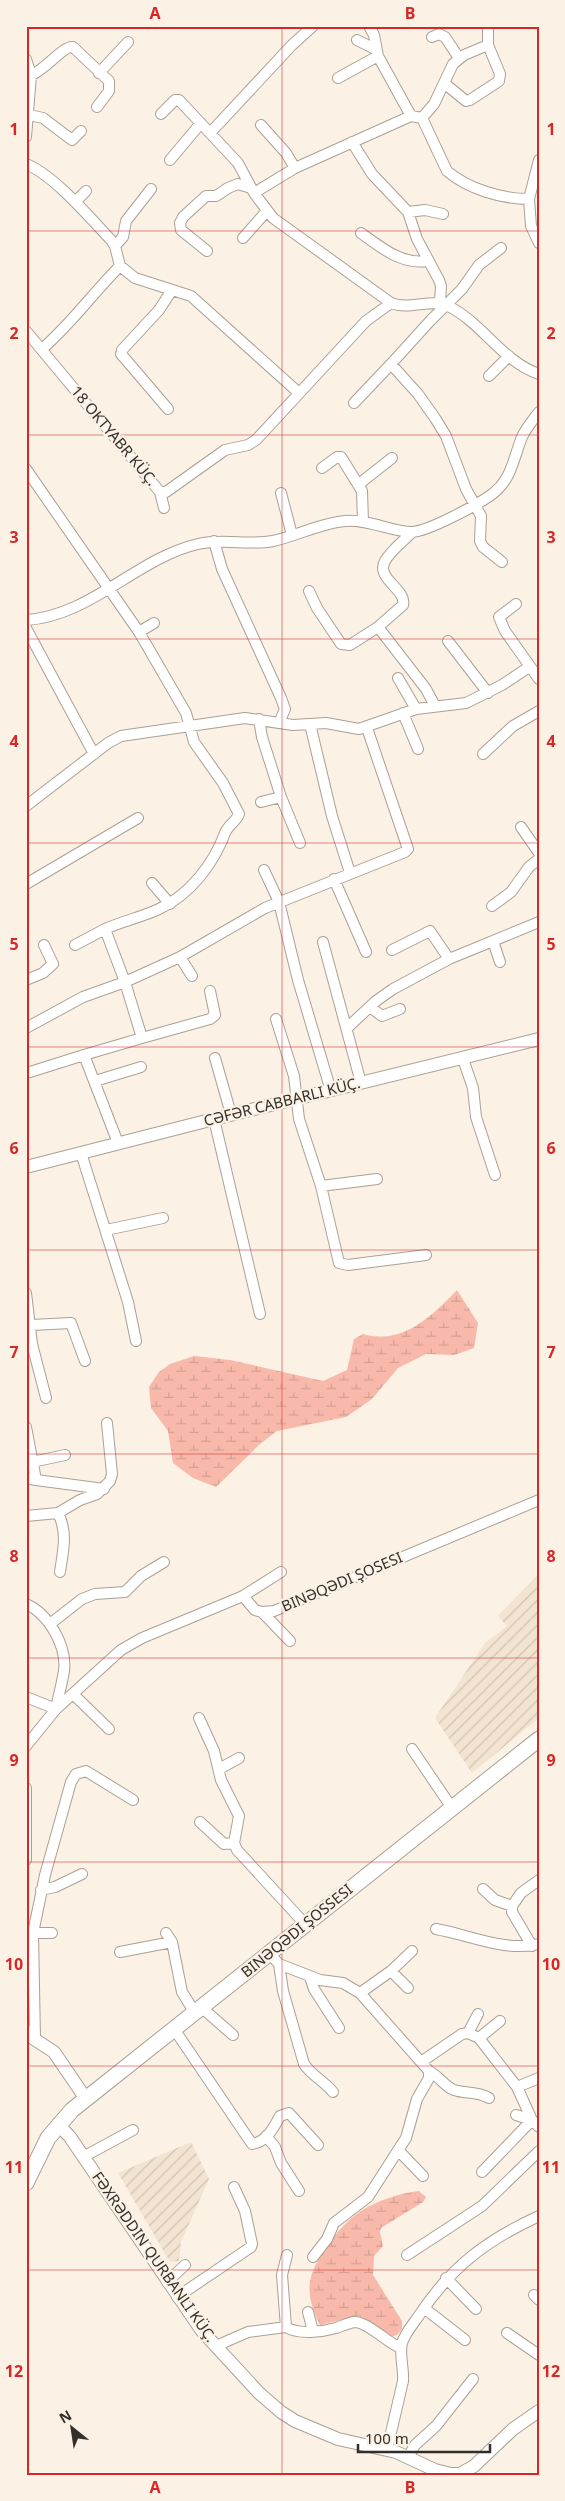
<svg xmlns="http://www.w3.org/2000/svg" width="565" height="2501" font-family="'Noto Sans',sans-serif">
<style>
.industrial{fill:url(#industrial-furrows)}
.wetland{fill:url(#wetland-marsh)}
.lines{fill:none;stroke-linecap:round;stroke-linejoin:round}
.minor-casing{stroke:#aaa095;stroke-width:12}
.tertiary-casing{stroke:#aaa095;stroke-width:14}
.secondary-casing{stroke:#aaa095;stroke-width:17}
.minor{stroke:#fff;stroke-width:10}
.tertiary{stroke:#fff;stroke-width:12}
.secondary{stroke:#fff;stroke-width:15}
.grid{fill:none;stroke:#d62828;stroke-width:1;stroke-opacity:0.55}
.labels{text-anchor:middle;stroke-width:4.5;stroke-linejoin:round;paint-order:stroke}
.street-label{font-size:15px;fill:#332f2b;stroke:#fbf1e4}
.neatline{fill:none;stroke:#d62828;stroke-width:2}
.grid-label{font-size:16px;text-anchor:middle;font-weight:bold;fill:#d62828}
</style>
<defs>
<pattern id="industrial-furrows" width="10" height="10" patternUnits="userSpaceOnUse" patternTransform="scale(1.25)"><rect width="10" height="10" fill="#f3e4d2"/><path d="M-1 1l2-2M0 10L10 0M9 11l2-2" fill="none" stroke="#d1c4b4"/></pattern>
<pattern id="wetland-marsh" width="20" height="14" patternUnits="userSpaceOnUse" patternTransform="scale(1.25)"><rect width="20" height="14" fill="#f8b9ab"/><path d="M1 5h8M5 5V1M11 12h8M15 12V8" fill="none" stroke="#d59f93"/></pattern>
</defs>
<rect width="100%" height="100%" fill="#fbf1e4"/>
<path class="industrial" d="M539,1574V1718L472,1773L435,1718L485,1643L507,1626L498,1616Z
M191,2142L209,2179L181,2242L179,2261L170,2262L118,2173Z"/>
<path class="wetland" d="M457,1290L478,1323L474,1348L454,1355L426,1354L398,1368L372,1399L346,1417L277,1431L260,1444L216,1487L193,1478L173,1463L168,1431L151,1408L149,1387L159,1372L170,1364L194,1356L230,1360L323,1381L347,1370L354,1339L363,1334C402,1346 432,1316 457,1290Z
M419,2191L426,2197L423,2202L381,2228L380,2232L383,2246L374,2256L373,2275L402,2321V2329L397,2335L389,2337L362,2317L357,2316L320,2325C313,2312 308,2296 310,2281C315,2257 341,2224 361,2211C376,2201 401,2193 419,2191Z"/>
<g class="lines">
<defs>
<path id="minor" d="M369,26L374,35L378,56L411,116L422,118L447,171C468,189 502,199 529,199L531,226L539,243
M432,37L439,34L445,37L459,58
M357,40L375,49
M26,59L31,75L26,137
M99,73L128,42
M31,75C44,71 64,45 73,47L109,81V91L97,107
M338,78L378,56
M444,83L466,101L470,100L499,81L500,74L488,45V26
M161,114L175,100H179L238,163L254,193L273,218L391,303C411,311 430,297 450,307C483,324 503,362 539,374
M29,115L43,118L72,140L81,131
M422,118L434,104L453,64L464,55L488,45
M261,125L286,153L295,168
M211,132L292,45L313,26
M352,142L372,174L408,212L417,239L439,280L441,286L440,302
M170,160L201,123
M26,164C54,175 90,218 111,240L115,246L120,266L135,278L191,296L299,393
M254,193L295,168L411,116
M529,199L539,160
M75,202L86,191
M408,212L425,210L443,214
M361,233C380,247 402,265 427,261
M243,238L266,212
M115,246L123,237L126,221L151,189
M501,248L479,265L462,289L430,321L391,364L418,394L435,418L446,436L466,489L481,516L480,541L483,547L502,562
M207,251L181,230L180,223L183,217L206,196H216L228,188L238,184L251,188
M26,331L160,492H166L225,450L248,445L256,440L366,321L391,303
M42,349C71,324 93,293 120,266
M489,376L509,356
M354,403L391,364
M168,409L121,354L122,350L159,310L172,290
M322,468L337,457H341L362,491L363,522
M26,469L139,632L186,713L194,742L223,783L239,814C236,822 228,825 225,833C214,863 190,895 159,909C142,917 123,921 105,929L125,982L142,1038L84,1055L118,1143
M359,484L392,458
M160,492L164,508
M281,493L292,535
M214,541L222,569L281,698L285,709L279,723
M309,591L317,608L341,644L350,645L378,627L403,605C407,589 375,579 385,561C391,550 404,541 412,532
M516,604L499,617L505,631L539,679
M26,620C91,616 137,558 198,544C225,538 248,546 273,541C297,536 320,523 345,521C369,519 392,532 412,532C429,531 477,505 491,495C512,480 513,459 522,437C526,428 533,420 539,412
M378,627L426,689L435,706
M26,628L94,754
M139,632L154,623
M448,641L488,693
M398,678L416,709
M403,713L418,749
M259,719L262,737L281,797L300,843
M310,724L332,816L350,873
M483,754L513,726L539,711
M261,802L281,797
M26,806L108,743L121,736L245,718L293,725L326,723L359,729L416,709L466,703L502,685L529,667
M521,827L539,853
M264,870L279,902L298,980L331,1091
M334,879L366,952
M152,883L170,904
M26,884L138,818
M492,906L511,892L529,867L539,859
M493,941L500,962
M323,942L361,1083
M75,945L105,929
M392,950L430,931L449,959
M180,957L192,976
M26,980L43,973L53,964L44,945
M370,1007L382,1016L400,1009
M276,1019L294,1076L299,1119L321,1186L339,1263L348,1265L426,1255
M26,1028L83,997L125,982L180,957L265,908L405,852L408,849L367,728
M347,1028L376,1001L393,989L449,959L539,922
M142,1038L210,1019L215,1015L210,991
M215,1058L231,1114
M463,1059L473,1088L476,1117L495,1175
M30,1072L84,1055
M95,1081L141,1067
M214,1119L260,1314
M81,1153L128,1302L136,1341
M321,1186L377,1179
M106,1230L163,1218
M26,1293L32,1344L46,1398
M31,1325L71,1323L85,1361
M26,1427L36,1480L26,1478
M32,1462L65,1455
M36,1480L104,1489
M58,1513C68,1533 63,1551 60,1572
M26,1516L58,1513L80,1500L97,1494L110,1481L112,1474L107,1423
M243,1596L281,1572
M26,1604C49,1614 67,1646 64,1671C62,1684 58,1697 56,1709L26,1697
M262,1612L290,1641
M50,1624L82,1599L95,1594L125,1592L141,1576L164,1562
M73,1694L109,1729
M199,1718L214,1751L221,1780L239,1816L234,1843L237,1850L305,1924
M26,1746L56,1709L121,1650L142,1638L243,1596L255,1610L262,1612L274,1611L539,1500
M412,1749L452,1808
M219,1769L239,1758
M26,1788V1860
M200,1822L224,1844L234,1843
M483,1889L495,1900L512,1906
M41,1890L55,1887L82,1874
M436,1929C470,1935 504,1952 539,1944
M33,1933H52
M166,1933L172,1942L182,1992L195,2013
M532,1946L512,1912V1906L521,1893L539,1880
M120,1952L172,1942
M269,1953L279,1964L320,1980L343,1983L360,1993L421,2062L462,2034L468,2033L479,2038L517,2087L532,2120L539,2127
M279,1964L283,1991L304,2064C311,2075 324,2081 333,2092
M391,1971L408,1988
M310,1977L314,1989L339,2028
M360,1993L391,1971L412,1951
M201,2007L233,2035
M174,2029L252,2144C267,2142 274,2127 280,2116L289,2113L318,2145
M468,2033L478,2014
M479,2038L500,2021
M35,2039L33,1933L45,1875L71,1782L76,1774L86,1771L133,1800
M429,2071C439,2076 444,2086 454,2090C466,2094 477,2091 489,2098
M517,2087L539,2078
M516,2115L532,2120
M266,2136L275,2147L281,2163L299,2191
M398,2150L423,2176
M83,2157L133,2130
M482,2172L532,2120
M407,2255L482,2206L539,2151
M313,2257L327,2239L334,2223L368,2197L406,2138L417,2099L429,2078V2071L421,2062
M446,2278L476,2309
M167,2282L185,2265
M534,2295L539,2300
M177,2297L251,2247L252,2244L245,2211L234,2187
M424,2308L465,2340
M308,2312L313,2331
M286,2327L282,2275L287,2255
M507,2333L539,2355
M216,2346L248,2332L286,2327C299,2335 322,2332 336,2328C342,2326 348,2323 354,2322C367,2321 387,2343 401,2348
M387,2450L403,2381C404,2369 399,2354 402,2343C405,2333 414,2323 420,2314C452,2266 487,2240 539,2216
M408,2457L415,2445L436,2426L473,2379"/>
<path id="tertiary" d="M26,1167L214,1119L539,1039
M26,2031L31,2037L54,2052L86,2099
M58,2124L70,2137L202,2331L259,2393L281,2412L295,2421L338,2439L396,2452L435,2470L451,2474H460L474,2466L513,2429L539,2411"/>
<path id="secondary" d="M26,2183L48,2138L72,2110L539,1739"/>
</defs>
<use href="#minor" class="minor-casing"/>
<use href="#tertiary" class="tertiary-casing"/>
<use href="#secondary" class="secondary-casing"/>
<use href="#minor" class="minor"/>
<use href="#tertiary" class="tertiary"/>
<use href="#secondary" class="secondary"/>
</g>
<path class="grid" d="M282,26V2475M26,231H539M26,435H539M26,639H539M26,843H539M26,1047H539M26,1250H539M26,1454H539M26,1658H539M26,1862H539M26,2066H539M26,2270H539"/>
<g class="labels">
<g class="street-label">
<text transform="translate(114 436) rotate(50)" y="5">18 OKTYABR KÜÇ.</text>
<text transform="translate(282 1102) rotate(-14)" y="5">CƏFƏR CABBARLI KÜÇ.</text>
<text transform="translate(342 1582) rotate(-23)" y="5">BINƏQƏDI ŞOSESI</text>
<text transform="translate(297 1931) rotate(-39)" y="5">BINƏQƏDI ŞOSSESI</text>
<text transform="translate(154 2257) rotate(55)" y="5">FƏXRƏDDIN QURBANLI KÜÇ.</text>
</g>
</g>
<rect width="565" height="2501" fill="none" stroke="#fbf1e4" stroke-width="55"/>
<g transform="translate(72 2428) rotate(330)" stroke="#fbf1e4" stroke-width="4" paint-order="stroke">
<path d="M0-4L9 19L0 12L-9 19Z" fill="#332f2b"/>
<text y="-8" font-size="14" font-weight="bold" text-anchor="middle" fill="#332f2b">N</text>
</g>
<path d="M358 2444v8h132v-8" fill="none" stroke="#332f2b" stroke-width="2.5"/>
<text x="365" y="2444" font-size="15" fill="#332f2b" stroke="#fbf1e4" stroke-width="4" paint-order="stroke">100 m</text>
<rect x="28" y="28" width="510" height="2446" class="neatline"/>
<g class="grid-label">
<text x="155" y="19">A</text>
<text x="410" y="19">B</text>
<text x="14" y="135">1</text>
<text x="551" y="135">1</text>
<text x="14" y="339">2</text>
<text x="551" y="339">2</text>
<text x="14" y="543">3</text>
<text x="551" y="543">3</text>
<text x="14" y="747">4</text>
<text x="551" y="747">4</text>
<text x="14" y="950">5</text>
<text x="551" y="950">5</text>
<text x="14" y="1154">6</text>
<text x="551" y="1154">6</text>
<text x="14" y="1358">7</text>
<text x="551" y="1358">7</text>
<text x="14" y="1562">8</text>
<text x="551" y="1562">8</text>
<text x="14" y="1766">9</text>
<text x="551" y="1766">9</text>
<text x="14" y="1970">10</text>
<text x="551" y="1970">10</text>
<text x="14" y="2173">11</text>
<text x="551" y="2173">11</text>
<text x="14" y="2377">12</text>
<text x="551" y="2377">12</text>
<text x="155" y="2493">A</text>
<text x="410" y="2493">B</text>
</g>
</svg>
